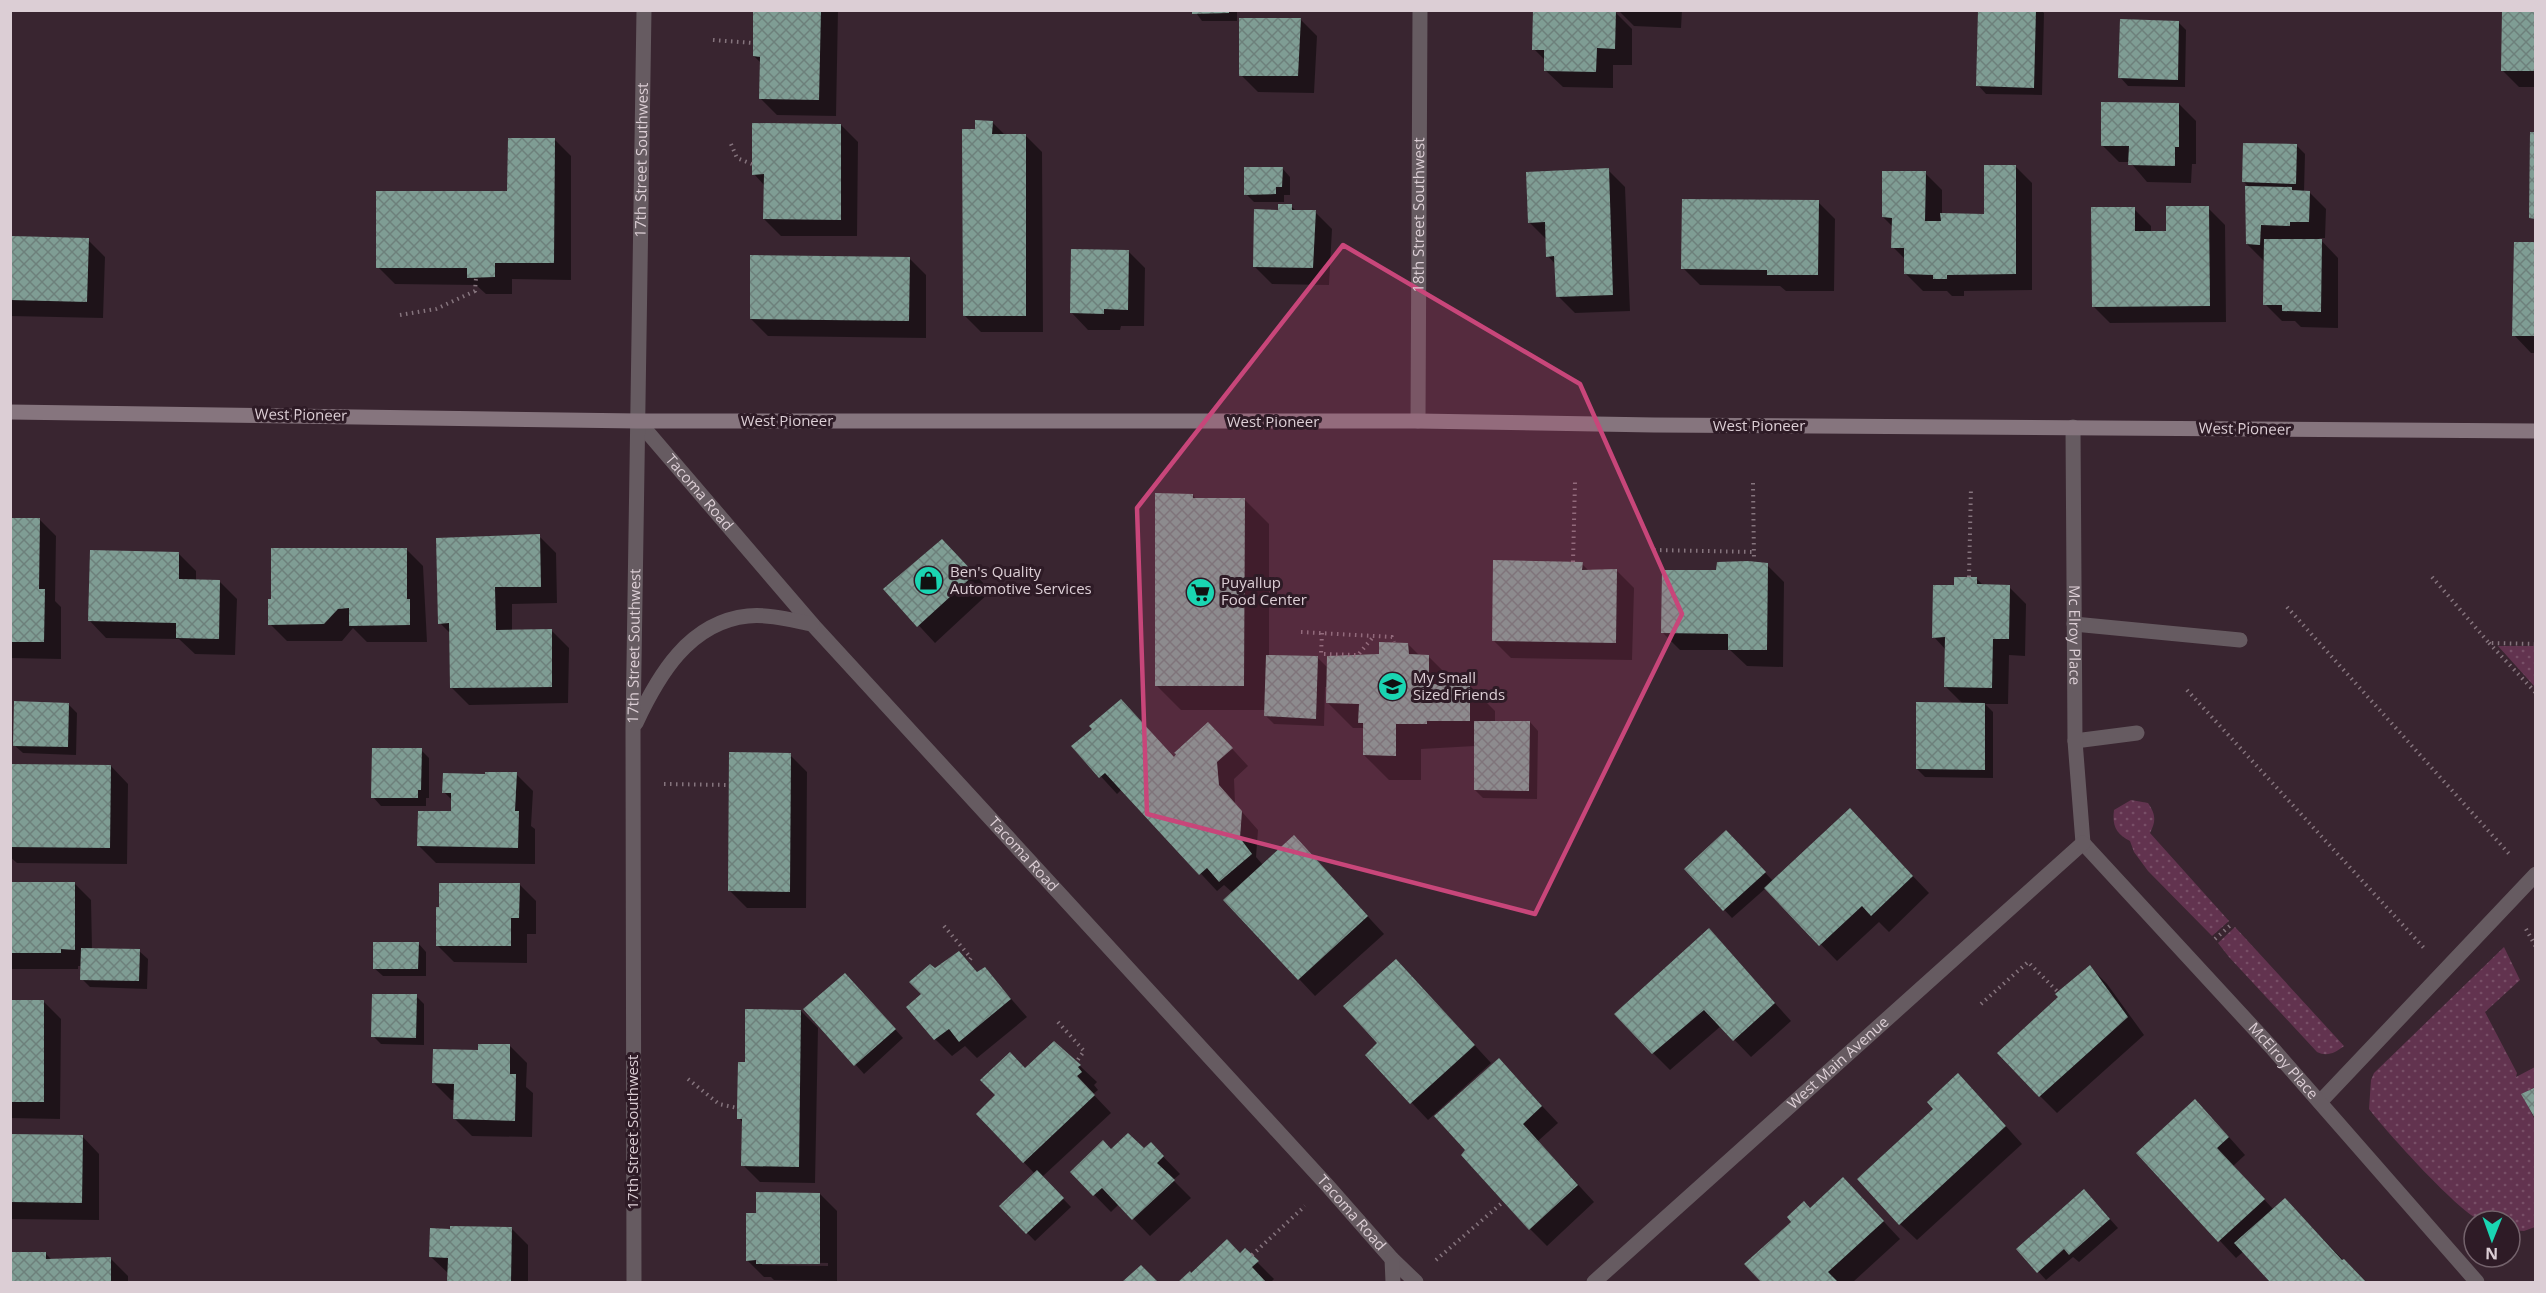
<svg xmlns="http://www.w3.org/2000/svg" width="2546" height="1293" font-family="'Open Sans',sans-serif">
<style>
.green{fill:url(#green-dots)}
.shadow{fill:#0007;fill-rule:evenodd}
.building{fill:url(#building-cross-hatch)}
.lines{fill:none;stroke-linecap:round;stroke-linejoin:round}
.path{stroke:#85747d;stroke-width:4;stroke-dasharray:1.5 4.5;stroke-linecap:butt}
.lane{stroke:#665b61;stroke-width:15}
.street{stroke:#665b61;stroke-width:15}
.secondary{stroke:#86757e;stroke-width:15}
.marked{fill:#c8467a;fill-opacity:0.2;stroke:#c8467a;stroke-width:4.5;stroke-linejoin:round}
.labels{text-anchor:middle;stroke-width:6;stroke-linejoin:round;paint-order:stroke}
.street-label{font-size:15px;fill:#dcced5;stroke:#2e1b26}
.poi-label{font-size:15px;fill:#dcced5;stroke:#2e1b26;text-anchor:start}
</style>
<defs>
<pattern id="green-dots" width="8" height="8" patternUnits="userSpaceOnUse" patternTransform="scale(1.5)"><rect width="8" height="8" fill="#62334f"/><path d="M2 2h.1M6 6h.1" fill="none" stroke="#784f67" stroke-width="1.8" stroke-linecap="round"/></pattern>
<pattern id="building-cross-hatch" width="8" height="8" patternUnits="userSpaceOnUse" patternTransform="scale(1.5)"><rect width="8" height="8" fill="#7f9d94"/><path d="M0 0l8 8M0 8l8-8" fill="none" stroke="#6d807b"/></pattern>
</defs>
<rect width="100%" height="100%" fill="#392530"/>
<path class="green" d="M2498,646H2535V687Z
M2131,800L2148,803C2156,815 2156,821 2150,833L2229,921L2212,936L2148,871L2134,852L2130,841C2116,834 2112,826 2114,810Z
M2235,927L2344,1046C2335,1053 2327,1057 2317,1052L2229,957L2218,943Z
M2504,947L2520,980L2485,1012L2517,1073L2516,1077L2535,1067V1087L2522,1094L2535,1120V1227L2524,1231L2510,1230V1221C2501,1221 2490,1223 2482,1221C2462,1216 2384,1129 2369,1109L2371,1080L2374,1073Z"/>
<path class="shadow" d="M755,10H838L836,116L777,115L760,98L761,63L754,56Z
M1194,10H1237V21H1202Z
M1618,10H1682L1681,28L1634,26Z
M1980,10H2041L2044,13L2042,95L1986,94L1978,85Z
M2536,10V87H2519L2502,70Z
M1615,12L1632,29V65H1613V88L1563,87L1545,70V60L1534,49Z
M1300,19L1317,36L1314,93L1258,92L1241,75Z
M2178,22L2186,30L2185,87L2128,86L2120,77Z
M2179,104L2196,121V164H2192L2191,183L2147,182L2130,162H2119L2102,145Z
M992,122L1005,135H1025L1042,152L1043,332H981L964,315L977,131Z
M841,125L858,142L857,236H781L764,219L765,186L754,174Z
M554,139L571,156V280L512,279V294H486L476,285L395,284L378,267L509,193Z
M2297,146L2305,154L2304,192H2309L2326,209L2325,238H2319L2338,258V328L2301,327L2295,321H2282L2265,304V262L2247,244L2249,187L2243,181Z
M2015,166L2032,183V290L1964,291V296H1952L1947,291H1923L1906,274V260L1893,247V227L1883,217L1925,173L1942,190V215L1985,216Z
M1282,168L1290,177V195H1284V202H1254L1246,194Z
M1608,170L1625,187L1630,311L1575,313L1558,296L1556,265L1548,256L1547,240L1529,222Z
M1818,202L1835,219L1834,291H1786L1780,286L1700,285L1683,268Z
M1291,206L1297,212H1315L1332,229L1329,285L1272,284L1255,267L1280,211Z
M2208,208L2225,225L2226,322L2110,323L2093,306L2134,209L2151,226V233H2167Z
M10,238L88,240L105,257L103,318L10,316Z
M2536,243V353H2531L2514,335Z
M1128,251L1145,268L1144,326H1121L1120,330H1088L1071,312Z
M909,258L926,275V338L768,336L751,319Z
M1193,495L1196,499H1244L1269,524V656L1318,658L1328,668L1380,655L1408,644L1420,656H1428L1453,681V686H1470L1495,711V722H1530L1538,731L1537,799L1483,798L1475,790V746L1421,749V780H1389L1364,755L1365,728H1353L1328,703V687H1325L1324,726L1274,724L1266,716V710H1181L1156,685Z
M10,519H39L56,536L55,601L61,607V659L10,658Z
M539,536L556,553L557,603L512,604V632L552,631L569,648L568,703L469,705L452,688L451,634L440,623Z
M406,549L423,566L427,642H367L353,628L342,641H287L270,624Z
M179,554L196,571V581L220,582L237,599L235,655L195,654L179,639L106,638L89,620Z
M959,558L991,591L935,643L885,589Z
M1582,564L1589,571H1617L1634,588L1632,660L1511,658L1494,641Z
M1767,565L1784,582L1783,667L1747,666L1730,650H1680L1663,633L1718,572Z
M1977,579L1984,586L2009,587L2026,604L2025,656L2009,655L2008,704H1985L1993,712V778L1925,777L1917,769L1963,704L1946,687V650L1934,637L1955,586Z
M68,704L77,713L76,755L23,753L14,745Z
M1225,741L1248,766L1234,779L1235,804L1258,830L1256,857L1263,865L1310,854L1384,934L1315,996L1299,979L1233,893L1224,885L1217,891L1122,789L1117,794L1073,746L1174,759Z
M421,750L429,758V798H426V806H381L373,797Z
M790,755L807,772L806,908H747L730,891Z
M10,765L111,766L128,784L127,864L17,863L10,857Z
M444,774H516L533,791L531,826L535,829V864L436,863L419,846L453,813V801L444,792Z
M1866,827L1929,893L1889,932L1879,922L1837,961L1766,888L1732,918L1686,869L1734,840L1773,881Z
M10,883H74L91,900L92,949L139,951L148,959L147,989L90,987L82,979V966H78V969H10Z
M519,884L536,901V934H527V963L454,962L437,945Z
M1709,930L1791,1021L1751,1057L1721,1026L1670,1070L1653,1053Z
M418,943L426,952V976H383L374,968Z
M959,953L978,973L985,969L1027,1017L977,1058L965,1046L952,1056L935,1039L924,995L935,970Z
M2090,967L2107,984L2144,1035L2057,1113L2040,1096Z
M1413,978L1491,1063L1428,1120L1367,1055L1379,1043Z
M853,983L903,1038L864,1074L806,1009Z
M416,996L424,1004V1045L381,1044L373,1036Z
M10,1002H44L61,1019L60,1119L10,1118Z
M801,1011L818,1028L815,1183L760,1182L743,1165V1123L739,1118L746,1064Z
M510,1046L527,1063L526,1087L533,1093L532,1137L472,1136L455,1119V1100H451L434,1083L480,1051Z
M1499,1060L1558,1123L1538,1141L1594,1202L1547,1246L1530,1229L1467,1150Z
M1080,1066L1097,1082L1094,1085L1098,1090L1093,1094L1111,1113L1042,1177L1071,1207L1035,1241L1001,1206L1035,1174L978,1114L1026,1070Z
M1975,1092L2022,1144L1917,1240L1900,1224Z
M2212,1118L2245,1155L2233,1166L2274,1210L2302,1217L2364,1282H2272L2244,1251L2236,1258L2138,1153Z
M10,1135L82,1136L99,1154V1220L10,1219Z
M1151,1144L1180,1174L1173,1180L1191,1198L1150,1236L1119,1204L1111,1212L1072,1172L1111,1151L1144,1150Z
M820,1194L837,1211V1281L774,1280L771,1277H764L747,1260L758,1215ZM762,1262L828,1263V1266L762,1265Z
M1860,1196L1900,1239L1853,1282H1763L1746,1264L1811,1209Z
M2092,1199L2118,1228L2079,1262L2073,1257L2046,1280L2018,1249Z
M511,1228L528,1245V1282H449V1274L431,1257Z
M1227,1241L1240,1255L1245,1250L1274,1279L1271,1282H1180Z
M10,1253L46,1254L52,1260L111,1259L128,1276V1282H10Z"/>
<path class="building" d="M753,10H821L819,100L759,99L760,57L753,56Z
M1192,10H1229V13L1192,14Z
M1533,10L1616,11L1615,49L1597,48L1596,72L1544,71V50H1532Z
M1978,10H2036L2034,88L1976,86Z
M2502,10H2536V71H2501Z
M1239,18H1301L1298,76H1239Z
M2120,19L2179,21L2178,80L2118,78Z
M2101,102L2179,103V147H2175V166L2128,165L2129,146H2101Z
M975,120L993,121L992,134H1026V316H963L962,129H975Z
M752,123L841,124V220L763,219L764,174L752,175Z
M2530,132H2536V219L2529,218Z
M508,138H555L554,263H495V277L467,278V268H376V191H507Z
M2243,143L2297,144L2296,184L2242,182Z
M1984,165H2016V274L1947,275V279H1933V275L1904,274V248H1891L1892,218L1882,217V171H1926L1925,221H1941L1940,213L1984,214Z
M1244,167H1283L1282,187H1276V194L1244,195Z
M1609,168L1613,295L1556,297L1554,256L1546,257L1545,222L1528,223L1526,172Z
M2245,186L2292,187V190L2310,191L2309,222H2290V226L2261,225L2260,245L2246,244Z
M1682,199L1819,200L1818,275H1767V270L1681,269Z
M1278,204H1292V210H1316L1313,268L1253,267L1254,209L1278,210Z
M2166,206H2209L2210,306L2092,307L2091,207H2135V231H2166Z
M10,236L89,238L87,302L10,300Z
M2264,239H2322L2321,312L2282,311V305H2263Z
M2514,242H2536V336H2512Z
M1071,249L1129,250L1128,310L1104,309V314L1070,313Z
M750,255L910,257L909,321L750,319Z
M1155,493L1193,494V498H1245L1244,686H1155Z
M10,518H40L39,589H45L44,642H10Z
M540,534L541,587H495L496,630L552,629V687L450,688L449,623L438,624L436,538Z
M942,539L975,574L917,627L883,589Z
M271,548H407V599H410V625L349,626V608L338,609L324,624L268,625V599H271Z
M90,550L179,552V579L220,580L219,639L176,638V623L88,621Z
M1493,560L1583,562L1582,570L1617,569L1616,643L1492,641Z
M1748,561L1768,563L1767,650H1728V634L1661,633L1662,570H1716L1717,562Z
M1954,577H1977V584L2010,585L2009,639H1993L1992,688L1944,687L1945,637L1932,638L1933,585H1954Z
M1379,642L1408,643L1409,654L1429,655V684L1470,685V721H1427V724H1396V756L1363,755V723H1358L1359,704L1326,703L1327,656L1379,654Z
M1266,655L1318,656L1316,719L1264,716Z
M1121,699L1174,757L1176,754L1174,753L1208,722L1233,748L1217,762L1219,785L1242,811L1240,838L1252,854L1219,882L1207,868L1199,875L1105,773L1099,778L1071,746L1092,729L1089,726Z
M14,701L69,703L68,747L13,746Z
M1916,702L1985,703V770L1916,769Z
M1474,721H1530L1529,791L1474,790Z
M372,748H422L421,790H418V798H371Z
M729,752L791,753L790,892L728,891Z
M10,764L111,765L110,848L10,847Z
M485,772H517L515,811H519L518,848L417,846L418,811H451V793H442L443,773L485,774Z
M1850,808L1913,876L1871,916L1862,906L1819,946L1764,888Z
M1726,830L1766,872L1723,911L1684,869Z
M1294,835L1368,916L1298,980L1223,900Z
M10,882H75V950L61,949V953H10Z
M439,883H520L519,918H511V946H436V907H439Z
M1709,928L1775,1003L1733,1041L1704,1010L1652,1054L1614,1014Z
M373,942H419L418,969H373Z
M81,948L140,949L139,981L80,980Z
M959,951L977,972L985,967L1011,999L959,1042L949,1029L934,1040L906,1007L921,994L909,982L930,964L935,968Z
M1396,959L1475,1045L1410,1104L1365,1055L1377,1043L1343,1006Z
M2090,965L2128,1017L2039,1097L1997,1053L2058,997L2055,994Z
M845,973L896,1029L854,1066L803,1009Z
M372,994H417L416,1038L371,1037Z
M10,1000H44V1102H10Z
M745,1009L801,1010L799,1167L741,1166L742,1119H737V1108L738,1062H745Z
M1054,1041L1081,1065L1078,1067L1082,1072L1077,1076L1095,1095L1023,1163L976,1114L995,1095L980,1080L1010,1052L1025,1068Z
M478,1044H510V1074H516L515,1121L453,1119L454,1084L432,1083L433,1049L478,1050Z
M1499,1058L1542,1106L1523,1124L1578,1185L1529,1230L1461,1155L1465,1150L1434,1116Z
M1958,1073L2006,1126L1899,1225L1857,1179L1933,1109L1927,1102Z
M2536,1087V1120L2521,1094Z
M2195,1099L2229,1137L2217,1148L2265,1199L2218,1242L2136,1153Z
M1128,1133L1144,1148L1151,1142L1164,1156L1157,1163L1175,1180L1132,1220L1102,1188L1093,1196L1070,1172L1103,1140L1111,1149Z
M10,1134L83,1135L82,1203L10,1202Z
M1037,1170L1064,1198L1026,1234L999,1206Z
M1843,1177L1884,1221L1828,1272L1838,1282H1761L1744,1264L1791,1222L1787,1217L1804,1201L1810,1208Z
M2084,1189L2110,1219L2069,1255L2064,1249L2037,1273L2016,1249Z
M756,1192L820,1193V1264H756V1260L746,1261V1213H756Z
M2285,1198L2342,1260L2344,1259L2366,1282H2270L2234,1243Z
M450,1226L512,1227L511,1282H447L448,1258L429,1257L430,1228L450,1229Z
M1227,1239L1240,1253L1245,1248L1259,1261L1252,1267L1266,1282H1178L1190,1271L1191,1273Z
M10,1252H46V1259L111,1257V1282H10Z
M1141,1265L1158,1282H1122Z"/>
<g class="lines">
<path class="path" d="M713,40L753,43
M731,144L737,158L752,164
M400,315L436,309L475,291L476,278
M1753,483L1754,561
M1654,550L1754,552
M1573,562L1575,482
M1969,577L1971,487
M2432,577L2489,643L2536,644
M2287,607L2511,856
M1301,632L1392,637L1394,642
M1322,633L1321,654L1358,655L1373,637
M2489,643L2536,693
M2187,690L2424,948
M664,784L729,785
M944,926L971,958L968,962
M2526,929L2536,947
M2215,939L2232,924
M1981,1004L2028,962L2058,992
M1058,1022L1084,1051L1077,1061
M688,1079L719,1104L737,1108
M1252,1255L1305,1206
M1436,1260L1503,1202"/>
<path class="lane" d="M2074,624L2240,640
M2075,741L2137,733
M2320,1102L2536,874"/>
<g class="street">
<path id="s1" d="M638,421L812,624L1327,1185L1392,1259L1416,1282"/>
<path id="s2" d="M1418,421L1420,10"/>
<path id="s3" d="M2073,427L2075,741L2083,843"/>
<path d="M636,723C658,676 689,622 748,616C769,614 791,620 812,624"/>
<path id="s4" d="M2083,843L2273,1049L2477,1282"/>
<path d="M1392,1259L1393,1282"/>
<path id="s5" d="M634,1282L633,729L644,10"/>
<path id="s6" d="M1594,1282L2083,843"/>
</g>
<path class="secondary" d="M10,412L638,421H1418L1654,425L2536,431"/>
</g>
<path class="marked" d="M1343,245L1580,384L1682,614L1535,914L1147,814L1137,508Z"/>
<defs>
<symbol id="shop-disc" viewBox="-11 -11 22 22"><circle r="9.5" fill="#1ad5b2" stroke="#2e1b26"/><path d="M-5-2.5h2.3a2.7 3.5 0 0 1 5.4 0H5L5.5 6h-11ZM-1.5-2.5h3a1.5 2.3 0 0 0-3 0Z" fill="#111"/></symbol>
<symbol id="supermarket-disc" viewBox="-11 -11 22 22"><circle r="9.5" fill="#1ad5b2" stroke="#2e1b26"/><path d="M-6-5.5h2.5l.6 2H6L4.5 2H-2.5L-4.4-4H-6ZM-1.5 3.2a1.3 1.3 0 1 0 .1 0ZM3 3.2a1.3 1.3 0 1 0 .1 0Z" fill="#111"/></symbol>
<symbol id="school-disc" viewBox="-11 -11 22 22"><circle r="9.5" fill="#1ad5b2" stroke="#2e1b26"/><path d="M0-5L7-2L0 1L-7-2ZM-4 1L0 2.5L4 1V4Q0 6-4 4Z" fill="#111"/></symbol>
</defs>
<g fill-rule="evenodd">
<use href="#shop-disc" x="912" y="564" width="33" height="33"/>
<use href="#supermarket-disc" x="1184" y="576" width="33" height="33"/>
<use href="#school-disc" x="1376" y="670" width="33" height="33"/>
</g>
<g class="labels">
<g class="street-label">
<text dy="5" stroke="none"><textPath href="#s5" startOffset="1122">17th Street Southwest</textPath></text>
<text dy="5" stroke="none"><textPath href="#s2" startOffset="206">18th Street Southwest</textPath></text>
<text transform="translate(301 415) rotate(1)" y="5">West Pioneer</text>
<text x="787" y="426">West Pioneer</text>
<text x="1273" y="427">West Pioneer</text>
<text x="1759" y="431">West Pioneer</text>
<text transform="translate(2245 429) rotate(1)" y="5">West Pioneer</text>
<text dy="5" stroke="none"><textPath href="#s1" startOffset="94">Tacoma Road</textPath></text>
<text dy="5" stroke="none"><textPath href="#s3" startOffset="208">Mc Elroy Place</textPath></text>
<text dy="5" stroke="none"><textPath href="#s5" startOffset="636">17th Street Southwest</textPath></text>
<text dy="5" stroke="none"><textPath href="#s1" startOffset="580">Tacoma Road</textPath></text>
<text dy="5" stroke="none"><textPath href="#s4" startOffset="296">McElroy Place</textPath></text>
<text dy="5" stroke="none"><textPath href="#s6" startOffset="328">West Main Avenue</textPath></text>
<text transform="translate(633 1132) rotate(-90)" y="5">17th Street Southwest</text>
<text dy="5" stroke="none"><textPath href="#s1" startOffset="1066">Tacoma Road</textPath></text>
</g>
<g class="poi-label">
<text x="950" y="577">Ben's Quality<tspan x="950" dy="17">Automotive Services</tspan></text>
<text x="1221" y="588">Puyallup<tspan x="1221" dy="17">Food Center</tspan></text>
<text x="1413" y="683">My Small<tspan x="1413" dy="17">Sized Friends</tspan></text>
</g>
</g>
<rect width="2546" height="1293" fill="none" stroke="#dcced5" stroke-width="24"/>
<g transform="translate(2492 1239) rotate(181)"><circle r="28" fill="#2e1b26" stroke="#74636c" stroke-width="1.5"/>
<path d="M0-4.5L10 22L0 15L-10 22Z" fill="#1ad5b2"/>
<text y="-9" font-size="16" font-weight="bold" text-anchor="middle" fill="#dcced5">N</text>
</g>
</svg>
